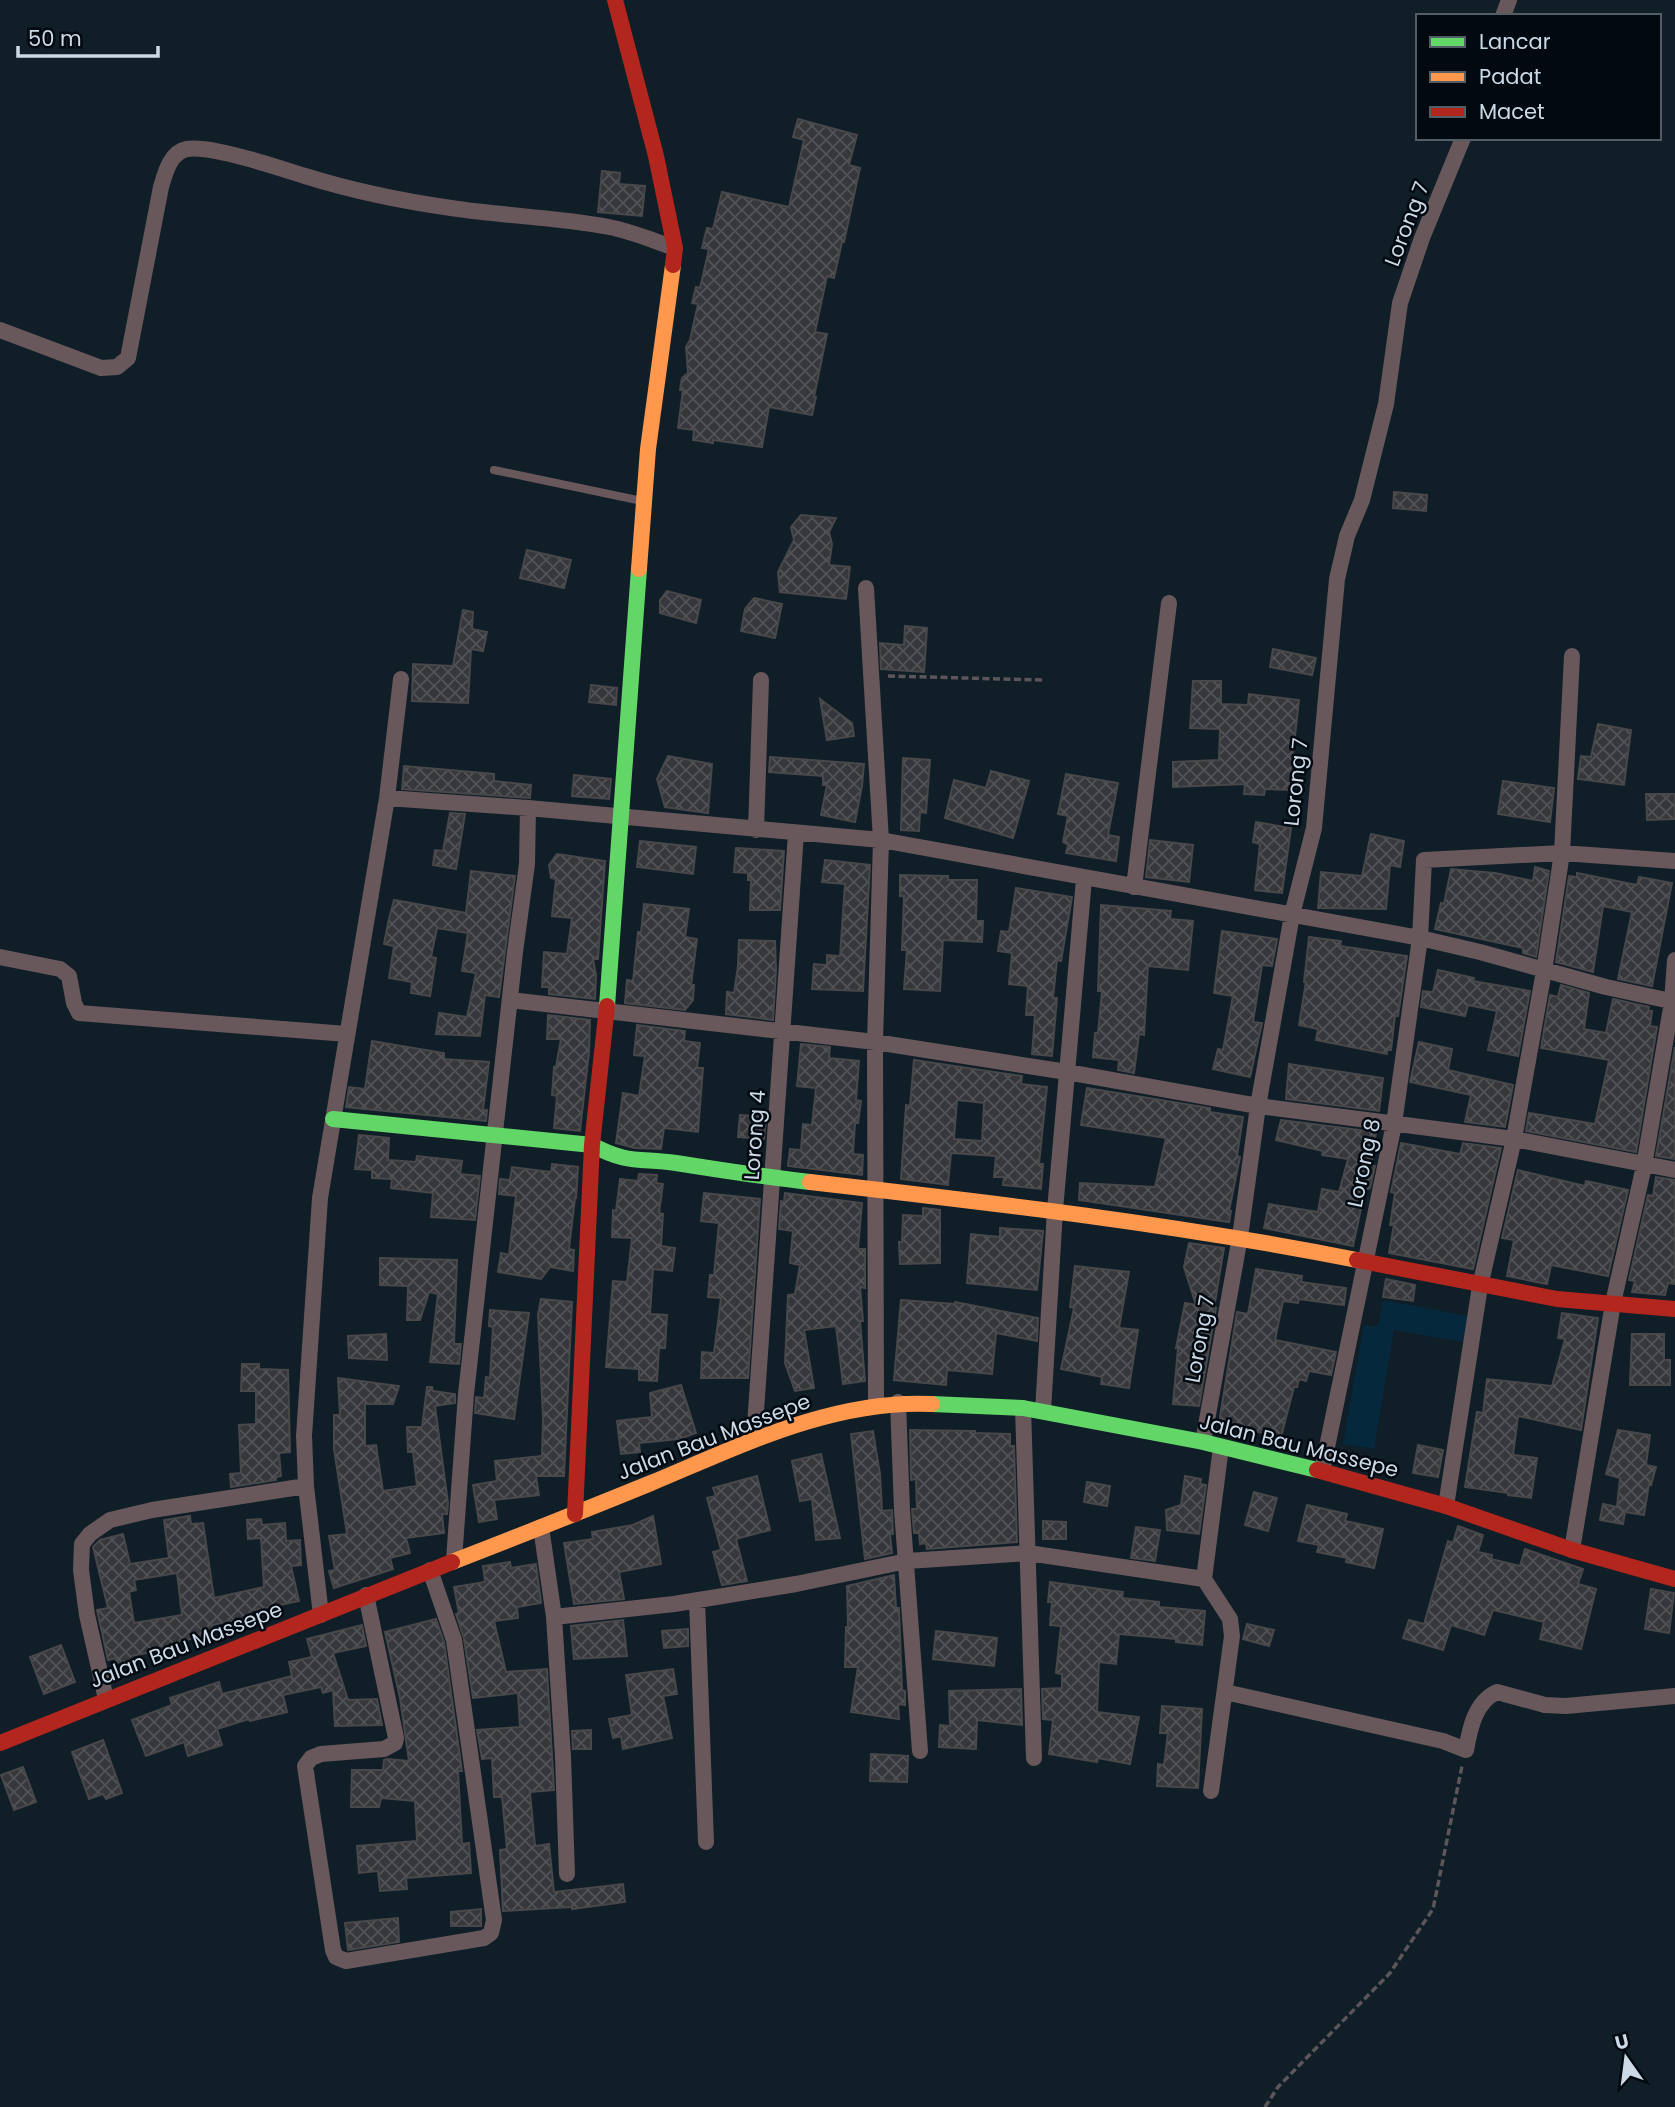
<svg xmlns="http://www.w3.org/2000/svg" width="1675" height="2107" font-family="Poppins,sans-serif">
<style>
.built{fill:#06283c}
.building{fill:url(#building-cross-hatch);stroke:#48474a;stroke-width:2;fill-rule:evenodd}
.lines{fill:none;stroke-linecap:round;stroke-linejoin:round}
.path{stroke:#5c5559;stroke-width:3.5;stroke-dasharray:7 3.5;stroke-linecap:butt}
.lane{stroke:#68585b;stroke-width:8}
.street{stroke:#68585b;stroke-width:16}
.fast{stroke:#63d668;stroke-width:16}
.slow{stroke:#ff974d;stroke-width:16}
.jam{stroke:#b3261e;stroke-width:16}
.labels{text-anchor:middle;stroke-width:5;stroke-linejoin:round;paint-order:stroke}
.street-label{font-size:21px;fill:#cbdae6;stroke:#020911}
</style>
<defs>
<pattern id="building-cross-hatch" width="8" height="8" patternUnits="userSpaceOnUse" patternTransform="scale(1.75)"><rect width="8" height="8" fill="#36373b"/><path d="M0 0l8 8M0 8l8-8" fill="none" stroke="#525357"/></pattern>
</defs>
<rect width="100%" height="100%" fill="#101e28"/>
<path class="built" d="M1383,1300L1468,1316L1464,1342L1394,1330L1374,1449L1343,1444L1364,1325L1378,1327Z"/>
<path class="building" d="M798,119L857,135L849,165L860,168L844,242H842L834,278L827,276L815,332L827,334L814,397H816L812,415L769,407L762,447L713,440V443L693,440L694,430L678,428L683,390H680L682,378L688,373L686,347L690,340L698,304L692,303L696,287L700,288L709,249L702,248L707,228L713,229L722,192L789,207L804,140L793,137Z
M602,171L620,173L619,184L645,186L642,216L598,212Z
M1394,492L1427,495L1426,511L1393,508Z
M801,515L836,518L829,532L832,544L829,565L850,567L846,599L780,592L778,572L794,540L791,527Z
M527,550L571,560L564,588L520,578Z
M667,591L701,600L696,623L660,613V600Z
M754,598L782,604L775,638L741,631L745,609Z
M463,610L473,612L472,629L487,632L483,651L471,649L468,703L412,701L413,664L453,666Z
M905,626L927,628L924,672L881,669L880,643L904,645Z
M1273,649L1316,658L1312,675L1270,667Z
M1193,681H1221V704L1248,705L1249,694L1299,700L1291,771H1293L1292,790L1265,789L1264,795L1244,794L1245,784L1173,787V762L1219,760L1220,729L1190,728Z
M591,685L617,688L616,705L589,702Z
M820,699L852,723L854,736L827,740Z
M1598,724L1631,730L1624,785L1578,779L1581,756L1591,757Z
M668,756L712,764L708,813L665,807L657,779Z
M770,757L864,764L862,786L855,822L821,815L827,785H823V776L769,772Z
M903,758L930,760L926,813L920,812L919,831L901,830Z
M404,766L494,774V781L531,785L530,798L402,789Z
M991,771L1029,781L1013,838L945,818L954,780L986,788Z
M1066,774L1118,783L1108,835L1119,837L1116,861L1066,853L1068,845L1063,842L1068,816L1058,814Z
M574,775L611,779L609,799L572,796Z
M1503,781L1554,788L1550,822L1498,814Z
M1646,794H1675V819L1647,820Z
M450,813L465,814L456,869L433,865L435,850L443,851Z
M1256,822L1291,828L1282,893L1255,890L1260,844L1253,842Z
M1371,834L1404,841L1400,867L1390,865L1386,909L1318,908L1321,872L1362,876Z
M1150,840L1193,845L1189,882L1146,877Z
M640,841L696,847L693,874L637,867Z
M736,848L784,851L780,910H750L751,880H748V873L734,872Z
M557,854L605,861L598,959H593L596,975L595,999L549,994V987H542L544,952L567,954L572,918L552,916L556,879L551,878L549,865Z
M825,860L870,865L863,991L812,989L814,964L827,965V955L840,956L845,884L822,882Z
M1535,867L1549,871L1536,957L1523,953V948L1435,929L1441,903L1444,904L1451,869L1495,873L1533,881Z
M471,871L515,876L499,997L485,995L480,1036L436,1034L439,1013L467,1017L476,973L462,971L468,933L437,928L431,957L436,958L430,996L411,993L412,982L389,978L394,946L384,944L388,923L394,900L466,913Z
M1577,873L1637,885L1639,877L1672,883L1652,986L1618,979L1632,912L1603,906L1593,972L1556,962L1569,876L1577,877Z
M900,875L948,876V880H977L976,921H983L982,942L943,940L940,991L904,989L907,950H902L904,896H900Z
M1016,888L1072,897L1061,961L1057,960L1053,998H1057L1052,1056L1032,1054L1035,1015H1026L1028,986L1009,984L1012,953L998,951L1001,931L1009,932Z
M644,904L689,909L685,937L697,939L691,985H694L693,1000L685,1010L625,1003L627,980L633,981L638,932H641Z
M1101,905L1171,911L1170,919L1193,921L1188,970L1148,966L1144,1035L1139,1034L1134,1073L1118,1070L1119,1060L1093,1057L1095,1033H1098L1102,991H1098Z
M1222,931L1277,939L1272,966L1262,965L1253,1022L1262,1023L1250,1077L1213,1069L1218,1049L1223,1050L1233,996L1214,993Z
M1309,937L1341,941L1340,946L1407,956L1398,1016H1395L1391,1050H1387V1054L1316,1040L1318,1029L1299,1025L1306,982H1304Z
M739,940L775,941L776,970L773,1020L726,1014L727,992L734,993L738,966Z
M1438,970L1474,978L1473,981L1530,991L1518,1056L1488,1050L1497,1011L1468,1005L1465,1016L1421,1007L1423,991L1433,992Z
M1561,985L1589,993L1584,1029L1606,1033L1613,999L1649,1007L1648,1011H1652L1650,1026L1657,1027L1636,1152L1526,1131L1529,1113L1595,1124L1609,1060L1541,1048L1550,995L1558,997Z
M548,1015L590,1020L589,1052L580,1131L554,1128L557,1096L552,1095L554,1067H556L561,1039H547Z
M637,1025L685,1031L684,1041L700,1043L697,1068H703L698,1132L664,1128L661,1149L635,1148L616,1143L623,1093L639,1096L645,1056L634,1055Z
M372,1041L444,1053V1059L489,1062L483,1110H487L486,1121L346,1107L349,1087L365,1089Z
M1419,1042L1452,1049L1448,1070L1513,1085L1505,1127L1465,1122L1471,1095L1410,1082Z
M801,1044L830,1047L829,1058L859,1061L856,1100L861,1101L858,1123H855L853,1154L863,1155L862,1175L788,1166L790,1149L801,1150L803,1124L812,1125L816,1088L797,1086Z
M1675,1047V1159L1656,1156Z
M914,1060L1022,1076L1021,1084L1047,1087L1039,1164H1043L1041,1189L1003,1185L1004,1177H994L996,1156L951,1153L948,1185L901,1179L906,1105L910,1106ZM957,1100L984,1103L982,1141L954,1139Z
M1289,1064L1383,1078L1379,1111L1286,1099Z
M1087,1088L1210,1108V1112L1243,1117L1237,1156L1240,1157L1229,1211H1231L1229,1222L1079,1200L1080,1183L1155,1187L1166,1138L1081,1125Z
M740,1115L766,1117L764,1139L738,1137Z
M1281,1120L1376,1132L1371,1165L1375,1166L1370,1188L1365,1190L1353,1246L1264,1228L1269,1204L1318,1212L1322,1189L1339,1192L1348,1159L1322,1155L1323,1151L1276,1140Z
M359,1135L389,1138L388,1160L416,1162L417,1156L462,1161L460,1174L480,1176L475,1220L431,1217L433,1193L391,1188L392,1179L372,1178V1170L355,1169Z
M1401,1143L1460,1154L1463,1143L1501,1148L1473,1269L1389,1253L1394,1225H1390L1395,1193L1391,1192Z
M552,1164L578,1167L576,1198H575L569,1249L574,1250L573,1271L550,1267L541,1279L498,1272L501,1253L509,1255L516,1196L499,1194L500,1179L510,1180L512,1167L551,1172Z
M1518,1170L1585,1186L1586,1181L1628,1190L1608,1276L1551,1265L1547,1284L1507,1276L1514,1240L1502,1238Z
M639,1174L657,1175L656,1183L663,1184L659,1213L663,1214L661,1246L675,1248L672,1271L653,1269L650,1314L667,1315L665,1348H659L657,1381L639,1380V1369L606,1367L613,1281L627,1282L632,1238L612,1237L613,1210L616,1211L620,1179L638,1181Z
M1656,1177L1675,1180V1284L1668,1283L1665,1295L1632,1292L1635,1281L1629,1280L1648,1195L1653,1196Z
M704,1193L760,1199L748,1378H701L702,1352L714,1353L721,1298L708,1297L710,1275H714L719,1223L701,1221Z
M785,1193L862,1203L858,1249H865V1288L860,1287L863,1321H860L865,1381L843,1384L836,1326L804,1330L814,1388L795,1391L785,1363L788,1295L795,1294L800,1265L790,1263L793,1231L779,1229L781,1201L784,1202Z
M923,1208L940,1210V1263L900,1264L899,1242H902L903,1215L923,1216Z
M1000,1228L1043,1231L1037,1290L967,1283L971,1234L1000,1237Z
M1189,1243L1224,1248L1214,1308H1216L1199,1406L1173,1404L1178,1348H1176L1185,1303L1196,1305L1184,1267Z
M380,1258L457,1260L454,1344H461L459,1364L430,1362L438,1294L429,1292L420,1320H407L408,1286L380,1285Z
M1075,1266L1129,1272L1119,1328L1138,1330L1129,1388L1101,1384L1102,1377L1061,1369L1074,1308L1070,1307Z
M1256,1269L1302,1276L1301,1282L1346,1288L1344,1305L1299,1299L1298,1303L1283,1301L1275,1340L1336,1352L1331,1375L1309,1371L1306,1381L1299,1379L1297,1387H1294L1281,1437L1219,1423L1237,1312L1248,1314Z
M1386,1279L1415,1285L1413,1301L1383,1297Z
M541,1299L572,1302L564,1476H536L539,1495L494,1500L497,1519L479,1522L473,1485L497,1481L495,1461L542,1456L543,1418L538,1314Z
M901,1300L955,1304V1302L1038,1318L1037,1341L996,1333L992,1374L947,1370L946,1385L894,1380Z
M490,1310L529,1313L514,1419L475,1413L476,1397L484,1398L486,1377L490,1378L493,1327L489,1326Z
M1562,1313L1598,1318L1581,1430L1518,1416L1513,1455L1537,1458L1531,1498L1508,1495V1493L1465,1487L1477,1412L1483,1413L1487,1379L1552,1386L1565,1339L1558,1338Z
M386,1334L387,1360L349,1358L348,1336Z
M1632,1334H1664V1360H1670V1385H1630Z
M242,1364H259V1369L288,1370L290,1452L279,1453L281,1476L276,1477V1480L231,1487L230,1474L241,1473L239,1425L256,1424V1391H241Z
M338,1378L399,1386L393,1404H365V1446L376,1445L383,1491L417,1486L413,1452H408L407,1427H422L427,1387H432L433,1391L455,1394V1403L435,1406L448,1503L447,1514H442L444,1533L406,1538L410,1553L390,1558L393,1569L334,1588L329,1571L335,1570L329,1536L347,1534L334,1449V1415H340Z
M681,1385L696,1433L679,1439L639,1443L640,1452L621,1454L617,1421L652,1417L650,1393Z
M910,1430L975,1431V1433L1010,1434V1446H1014L1017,1542L927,1549L926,1543L920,1544L919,1533H914L912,1509H917L916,1479L911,1480Z
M1618,1430L1650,1435L1646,1465L1656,1467L1651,1485L1649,1484L1644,1515L1625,1512L1623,1524L1600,1520L1603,1504L1617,1507L1620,1478L1606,1474Z
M873,1431L880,1474L882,1511L892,1510L893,1534H890L892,1553L865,1559L851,1434Z
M1418,1445L1443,1450L1438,1477L1413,1473Z
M821,1454L840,1538L816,1540L812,1499L800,1501L792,1461Z
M757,1476L770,1530L736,1539L747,1581L722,1585L713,1552L721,1550L707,1498L716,1496L713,1488Z
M1185,1476L1201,1479L1200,1484L1206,1485L1199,1534L1167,1530L1166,1510L1181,1505Z
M1087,1482L1110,1486L1107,1506L1084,1502Z
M1254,1492L1277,1498L1268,1531L1245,1525Z
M1307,1505L1347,1514L1345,1521L1383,1529L1374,1568L1346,1562L1347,1558L1317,1552L1319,1545L1298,1541Z
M190,1516L191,1524L203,1523L214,1598L264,1587L261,1538L248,1539L247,1520L261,1519L262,1525L285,1523L286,1541L300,1540L301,1565L291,1566L299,1601L250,1611L251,1617L212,1625L213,1634L172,1643L173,1648L131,1656L132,1660L116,1663V1658L108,1660L97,1610L108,1608L93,1547L100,1540L123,1534L130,1564L169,1558L164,1520ZM177,1573L182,1615L134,1623L129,1592L136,1590L134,1580Z
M653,1516L661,1564L619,1572L624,1599L574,1604L564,1543L593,1539L592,1532L633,1525Z
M1043,1521L1066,1522V1539H1043Z
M1458,1526L1483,1535L1478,1552L1492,1555L1491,1559L1520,1566L1525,1549L1583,1569L1578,1584L1596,1589L1581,1649L1540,1639L1544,1622L1493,1610L1484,1635L1451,1625L1443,1650L1403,1638L1409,1620L1424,1624L1448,1541L1453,1543Z
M1136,1527L1160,1530L1155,1561L1131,1558Z
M510,1562L511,1568L536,1564L541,1603L517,1607L518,1618L494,1621L506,1672L547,1669L554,1790L530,1792L535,1846L549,1844L554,1892L623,1884L625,1902L572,1909V1907L503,1911L500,1850L507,1849L502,1797H494L492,1758L482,1759L477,1730L520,1727L518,1693L473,1698L464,1639L456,1614L459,1613L454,1587L485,1582L483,1566Z
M894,1575L896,1608H899L902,1690L905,1691V1705L898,1704L899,1719L851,1712L858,1667H845L846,1627H848L847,1586Z
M1050,1582L1123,1592L1122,1598L1159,1602V1607L1205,1611L1202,1645L1176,1642V1639L1119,1634L1116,1664L1099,1662L1097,1712L1139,1717L1130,1764L1098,1758L1097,1762L1049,1754L1053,1720L1043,1719L1042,1689L1062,1688V1674L1056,1673L1061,1626L1050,1625L1052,1602H1048Z
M1651,1589L1674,1593L1669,1633L1645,1629Z
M436,1619L444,1642L462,1771H458L462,1844L469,1843L471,1873L406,1878L407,1889L380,1891L378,1871L359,1873L357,1846L417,1841L415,1801L381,1798L379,1807H351L352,1770H383L384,1760L387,1759L409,1761L400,1698L385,1632Z
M623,1620L627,1656L574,1659L571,1626Z
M1247,1624L1274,1630L1269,1646L1243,1639Z
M362,1625L366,1646L333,1653L348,1700L377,1699L382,1725L335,1726L333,1690L323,1693L321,1687L283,1695L287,1712L250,1721L249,1719L217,1729L222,1745L188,1756L184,1742L146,1756L132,1720L172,1705L170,1698L219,1682L222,1694L292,1676L289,1662L312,1657L307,1639Z
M688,1629V1646L664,1648L662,1631Z
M936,1631L997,1638L994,1666L933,1659Z
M61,1645L75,1682L44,1694L30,1657Z
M673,1669L677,1694L663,1696L672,1738L623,1749L621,1736L613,1738L609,1719L632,1715L626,1675Z
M1021,1689L1022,1725L977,1720L976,1749L939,1747L940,1725L950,1726L949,1691Z
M1162,1706L1202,1709L1198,1788L1157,1786L1158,1764L1164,1765L1168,1733H1160Z
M591,1730V1749H573L572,1731Z
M103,1740L122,1793L106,1799L103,1794L89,1799L72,1752Z
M871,1754L908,1756L907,1782L870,1781Z
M23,1767L36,1802L14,1810L1,1775Z
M481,1909V1926H451V1912Z
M398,1918L399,1942L348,1950L345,1923Z"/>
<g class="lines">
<path class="path" d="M888,676L1042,680
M1265,2107L1278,2087L1390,1973L1433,1909L1462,1766"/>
<path class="lane" d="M494,470L642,501"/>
<path class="street" d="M1503,16L1509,0
M0,330L101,368L117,367L128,358L161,187C165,174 170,152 187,149C212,145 279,168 305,176C353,191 402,201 451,208C503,216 557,217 609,227C631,231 654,241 675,248
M866,588L881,840L875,1042L876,1405
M387,798L528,808L881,840L1420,938L1480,952L1606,987L1675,1002
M756,830L761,680
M1134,887L1169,603
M0,957L60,969L69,976L74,1003L79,1013L347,1034
M510,1000L875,1042L1067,1072L1258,1106L1514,1139L1675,1170
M898,1402L902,1510L920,1751
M1023,1408L1034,1758
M1043,1411L1055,1210L1084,879
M754,1440L796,833
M1203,1442L1240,1237L1258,1106L1292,915L1314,828L1337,579L1347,536L1362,500L1386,404L1400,303L1422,238L1463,138
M1322,1471L1394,1124L1420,938L1424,860L1562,853L1675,861
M1446,1506L1480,1286L1514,1139L1544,971L1562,853L1572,656
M541,1527L554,1617L563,1757L567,1874
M1572,1550L1613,1303L1644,1166L1672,1002L1675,960
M454,1560L466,1394L515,952L527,864L528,808
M366,1595L396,1738L395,1743L384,1749L321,1754L311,1758L305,1766L333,1950L336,1957L346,1961L484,1938L491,1933L494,1920L454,1640L430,1570
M697,1600L706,1842
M321,1615L306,1486L304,1436L320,1198L387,798L401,679
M554,1617L674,1604L796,1584L907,1561L1028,1553L1204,1579
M1225,1692L1443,1741L1466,1750C1470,1728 1475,1702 1497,1692L1545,1705L1566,1706L1675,1696
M106,1699L87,1615L81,1570L82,1544L90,1534L110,1520L152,1510L306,1486
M1211,1791L1232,1636L1230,1619L1204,1579L1221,1447"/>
<path class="fast" d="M607,1006L639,569
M333,1119L592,1145C627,1164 639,1158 676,1163C720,1170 765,1177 810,1182
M932,1404L1023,1408L1203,1442L1317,1470"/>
<path class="slow" d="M639,569L648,449L673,265
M810,1182C994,1203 1175,1224 1357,1260
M452,1562C519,1536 585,1510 651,1483C740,1446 833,1399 932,1404"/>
<path class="jam" d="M615,0L656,156L675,248L673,265
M1357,1260L1557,1299L1675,1309
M1317,1470L1446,1506L1572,1550L1675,1579
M575,1514L592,1145L607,1006
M0,1743L452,1562"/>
</g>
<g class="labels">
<g class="street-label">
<text transform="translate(1407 224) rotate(-69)" y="7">Lorong 7</text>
<text transform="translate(1296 782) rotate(-84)" y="7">Lorong 7</text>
<text transform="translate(755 1135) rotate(-86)" y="7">Lorong 4</text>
<text transform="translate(1364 1163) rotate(-78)" y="7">Lorong 8</text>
<text transform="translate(1200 1339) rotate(-80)" y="7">Lorong 7</text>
<text transform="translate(714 1437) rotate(-21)" y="7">Jalan Bau Massepe</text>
<text transform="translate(1299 1446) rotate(14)" y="7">Jalan Bau Massepe</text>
<text transform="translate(186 1645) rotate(-21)" y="7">Jalan Bau Massepe</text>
</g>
</g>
<rect x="1416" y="14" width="245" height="126" fill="#020911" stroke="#525d66" stroke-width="2"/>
<rect x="1430" y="37" width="35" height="10" fill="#63d668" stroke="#525d66" stroke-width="2"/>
<text x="1479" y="49" font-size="21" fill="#cbdae6">Lancar</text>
<rect x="1430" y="72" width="35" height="10" fill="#ff974d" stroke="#525d66" stroke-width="2"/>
<text x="1479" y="84" font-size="21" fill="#cbdae6">Padat</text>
<rect x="1430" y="107" width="35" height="10" fill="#b3261e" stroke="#525d66" stroke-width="2"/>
<text x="1479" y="119" font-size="21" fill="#cbdae6">Macet</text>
<g transform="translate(1626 2058) rotate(346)" stroke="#020911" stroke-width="5" paint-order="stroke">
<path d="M0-5L12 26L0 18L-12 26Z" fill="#cbdae6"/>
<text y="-10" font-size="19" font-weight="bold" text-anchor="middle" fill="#cbdae6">U</text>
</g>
<path d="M18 46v10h140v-10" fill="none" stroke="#cbdae6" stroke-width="3.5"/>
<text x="28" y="46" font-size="21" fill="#cbdae6" stroke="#020911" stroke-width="5" paint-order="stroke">50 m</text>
</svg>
